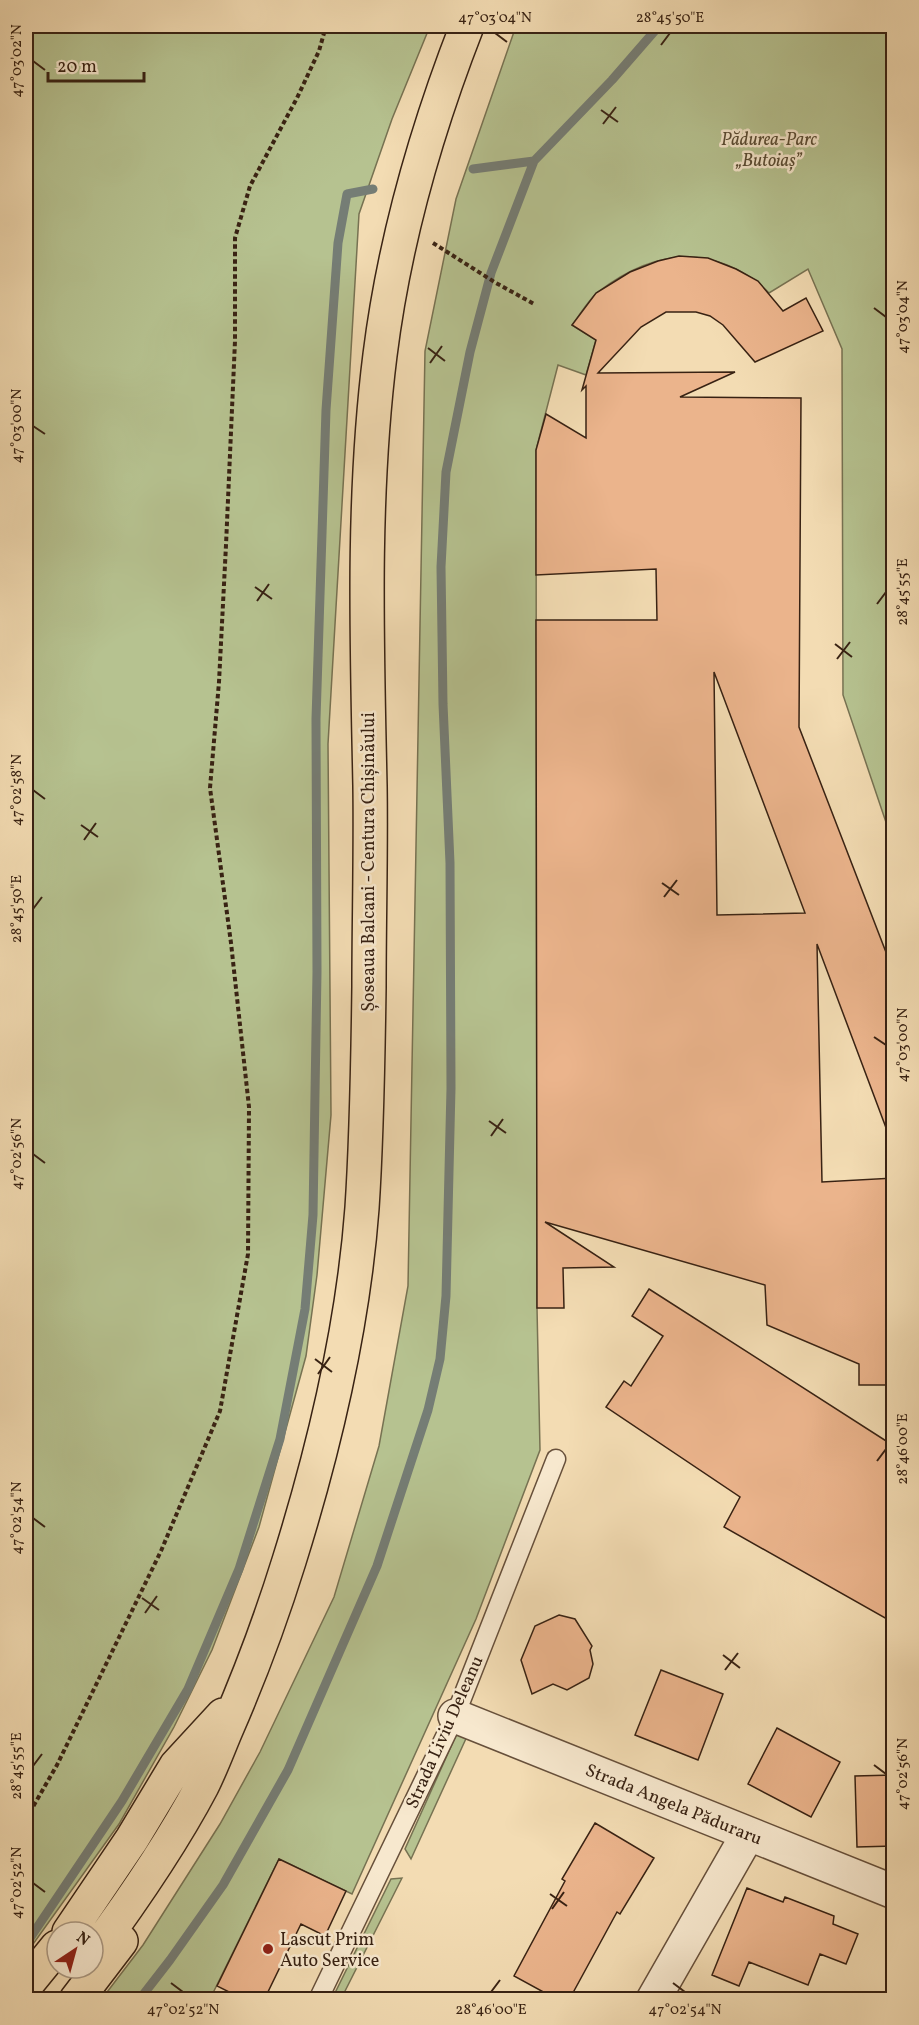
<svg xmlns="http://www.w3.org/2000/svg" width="919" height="2025" font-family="Vollkorn,serif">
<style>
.green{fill:#b6c290;stroke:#777252;stroke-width:1.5}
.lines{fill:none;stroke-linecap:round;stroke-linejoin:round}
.stream{stroke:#757d75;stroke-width:9}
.building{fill:#ebb48c;stroke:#382213;stroke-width:1.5;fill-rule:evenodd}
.lane-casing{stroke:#67503b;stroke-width:21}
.street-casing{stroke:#67503b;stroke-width:36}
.highway-casing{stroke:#382213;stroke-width:36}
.path{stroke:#382213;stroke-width:4;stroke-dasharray:4.5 3;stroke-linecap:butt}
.lane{stroke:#f7e8ce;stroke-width:18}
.street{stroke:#f7e8ce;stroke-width:33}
.highway{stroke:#f3dcb3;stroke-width:33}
.ticks{fill:none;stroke:#382213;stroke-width:2}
.poi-dot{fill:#8f2418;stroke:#f7e8ce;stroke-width:2}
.labels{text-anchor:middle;stroke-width:5;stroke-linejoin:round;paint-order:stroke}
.park-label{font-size:18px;font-style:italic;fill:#584a32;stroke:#f7e8ce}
.street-label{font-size:18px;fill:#382213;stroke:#f7e8ce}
.poi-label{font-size:18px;fill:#382213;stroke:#f7e8ce;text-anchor:start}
.neatline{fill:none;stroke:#382213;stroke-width:2}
.ticks-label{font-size:15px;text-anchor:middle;fill:#382213}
</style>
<rect width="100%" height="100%" fill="#f3dcb3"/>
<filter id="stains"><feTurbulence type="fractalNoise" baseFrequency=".00333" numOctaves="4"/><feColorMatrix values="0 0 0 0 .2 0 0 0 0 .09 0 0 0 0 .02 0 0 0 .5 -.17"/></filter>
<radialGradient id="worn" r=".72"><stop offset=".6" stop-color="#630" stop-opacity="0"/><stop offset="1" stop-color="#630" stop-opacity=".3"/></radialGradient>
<path class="green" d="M26,26H430L392,119L359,214L328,744L331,1115L317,1275L306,1356L259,1527L212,1650L174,1727L119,1824L26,1954Z
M516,26H893V843L843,695L842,349L808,269L769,293C757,280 744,272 727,265C680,246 637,262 598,292C588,300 580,315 572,325L596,340L586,375L558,365L536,450L537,1308L540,1450L476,1619L352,1894L279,1859L210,1999L101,2000L143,1945L220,1824L260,1752L334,1597L379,1446L408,1286L425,351L456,199Z
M458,1731L469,1732L411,1859L405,1849Z
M402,1878L341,1999H332L391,1879Z"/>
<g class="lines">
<path class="stream" d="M473,169L534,161L612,80L659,26
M26,1944L122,1801L188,1689L239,1569L280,1439L305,1309L313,1215L317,972L316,719L326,410L338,243L347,194L373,189
M139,2000L170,1960L223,1885L288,1770L377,1566L428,1410L440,1359L446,1296L451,1088L450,863L443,704L441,567L446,472L470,352L491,273L534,161"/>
</g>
<path class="building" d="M679,256L708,258L736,269L758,281L783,311L806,298L823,331L755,362L723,325L710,316L696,312H666L641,327L598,373L735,372L680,397L801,398L799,727L894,973V1140L891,1141L817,944L822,1182L894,1178V1385H859V1364L767,1325L765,1285L545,1222L614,1267L563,1268L564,1308H537L536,620H657L656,569L536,575V450L546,414L586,438V386L582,390L596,340L572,325L596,293L630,272L658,261ZM714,672L805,913L717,915Z
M649,1289L894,1446V1623L724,1527L740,1497L606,1407L624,1381L631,1386L663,1336L632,1316Z
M559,1615L575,1619L592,1646L590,1650L593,1664L589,1678L567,1690L553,1684L532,1694L521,1660L535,1626Z
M661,1670L723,1694L698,1760L635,1735Z
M777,1728L840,1762L811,1817L748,1784Z
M894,1775V1846L857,1847L855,1776Z
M595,1823L654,1858L620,1914L617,1912L569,2000H558L514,1976L565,1881L562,1879Z
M279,1859L346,1891L325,1936L301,1924L264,2000H245L217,1986Z
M747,1888L783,1902L785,1897L834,1916L833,1924L858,1934L846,1964L820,1954L808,1985L749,1962L739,1986L712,1975Z"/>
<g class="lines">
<defs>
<path id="lane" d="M318,2000L455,1716L556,1459"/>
<path id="street" d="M455,1716L894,1892
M653,2000L748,1834"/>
<path id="highway" d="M69,1932L132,1839L176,1766L223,1715
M93,1954C132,1901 171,1845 202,1786C211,1768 218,1749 226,1730C250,1675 271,1619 289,1561C325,1446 353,1329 362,1208C367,1134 368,1061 369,987C369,920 371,853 370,786C367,642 362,498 380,355C394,243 426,131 467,26
M26,1985L57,1947
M76,2000L121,1941"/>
</defs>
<use href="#lane" class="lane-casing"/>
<use href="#street" class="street-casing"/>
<use href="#highway" class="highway-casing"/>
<path class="path" d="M433,243L496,283L534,304
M26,1819L57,1765L161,1551L220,1411L248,1254L249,1107L231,943L210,788L219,682L226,545L235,341V238L250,186L297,98L319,51L326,26"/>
<use href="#lane" class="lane"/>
<use href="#street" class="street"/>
<use href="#highway" class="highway"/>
</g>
<path class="ticks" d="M495,33L507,42M661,45L670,33M33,61L45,70M601,110L618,122M603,124L616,107M874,308L886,317M428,348L445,361M430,363L442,346M33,426L45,434M255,587L272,599M257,601L269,584M877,604L886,592M835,644L852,657M837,659L850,642M33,790L45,799M81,825L98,837M84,840L96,823M662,883L679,895M664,897L677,880M33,909L42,897M874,1037L886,1045M489,1121L506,1133M491,1136L503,1119M33,1154L45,1163M315,1359L332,1372M318,1374L330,1357M877,1461L886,1449M33,1518L45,1527M142,1598L159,1610M145,1613L157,1596M723,1655L740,1668M725,1670L738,1653M874,1765L886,1774M33,1766L42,1754M33,1883L45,1892M550,1894L567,1906M552,1909L564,1892M171,1983L183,1992M673,1983L685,1992M491,1992L500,1980"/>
<circle class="poi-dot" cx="268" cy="1949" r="6"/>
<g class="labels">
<g class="park-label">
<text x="769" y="145">Pădurea-Parc<tspan x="769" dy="21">„Butoiaș”</tspan></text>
</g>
<g class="street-label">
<text transform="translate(368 862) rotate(-90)" y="6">Șoseaua Balcani - Centura Chișinăului</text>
<text transform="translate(444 1732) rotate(-66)" y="6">Strada Liviu Deleanu</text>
<text transform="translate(674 1804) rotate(22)" y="6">Strada Angela Păduraru</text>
</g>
<g class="poi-label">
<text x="280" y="1945">Lascut Prim<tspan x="280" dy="21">Auto Service</tspan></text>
</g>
</g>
<rect width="919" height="2025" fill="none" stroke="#f3dcb3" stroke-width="66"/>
<g transform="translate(75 1950) rotate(36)"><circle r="28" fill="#f7e8ce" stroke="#ab9983" stroke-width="1.5"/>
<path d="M0-4.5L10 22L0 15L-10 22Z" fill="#8f2418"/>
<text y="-9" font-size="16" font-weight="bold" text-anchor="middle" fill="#382213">N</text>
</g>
<path d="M48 72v9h96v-9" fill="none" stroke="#382213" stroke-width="3"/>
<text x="57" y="72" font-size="18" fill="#382213" stroke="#f7e8ce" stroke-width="4.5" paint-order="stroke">20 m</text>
<rect x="33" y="33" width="853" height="1959" class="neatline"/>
<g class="ticks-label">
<text x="495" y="22">47°03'04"N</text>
<text x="670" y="22">28°45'50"E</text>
<text transform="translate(16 61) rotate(-90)" y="5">47°03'02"N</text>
<text transform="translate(902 317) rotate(-90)" y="5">47°03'04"N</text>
<text transform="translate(16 426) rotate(-90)" y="5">47°03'00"N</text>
<text transform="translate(902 592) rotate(-90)" y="5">28°45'55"E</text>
<text transform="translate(16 790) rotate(-90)" y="5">47°02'58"N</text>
<text transform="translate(16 909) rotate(-90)" y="5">28°45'50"E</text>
<text transform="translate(902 1045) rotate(-90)" y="5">47°03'00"N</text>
<text transform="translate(16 1154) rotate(-90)" y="5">47°02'56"N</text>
<text transform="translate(902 1449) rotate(-90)" y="5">28°46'00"E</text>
<text transform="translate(16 1518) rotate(-90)" y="5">47°02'54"N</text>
<text transform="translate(16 1766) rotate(-90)" y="5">28°45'55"E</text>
<text transform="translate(902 1774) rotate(-90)" y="5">47°02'56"N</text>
<text transform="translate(16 1883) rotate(-90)" y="5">47°02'52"N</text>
<text x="183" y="2014">47°02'52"N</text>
<text x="491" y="2014">28°46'00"E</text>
<text x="685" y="2014">47°02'54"N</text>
</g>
<rect width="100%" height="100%" filter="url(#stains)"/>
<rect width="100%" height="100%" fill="url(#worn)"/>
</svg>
